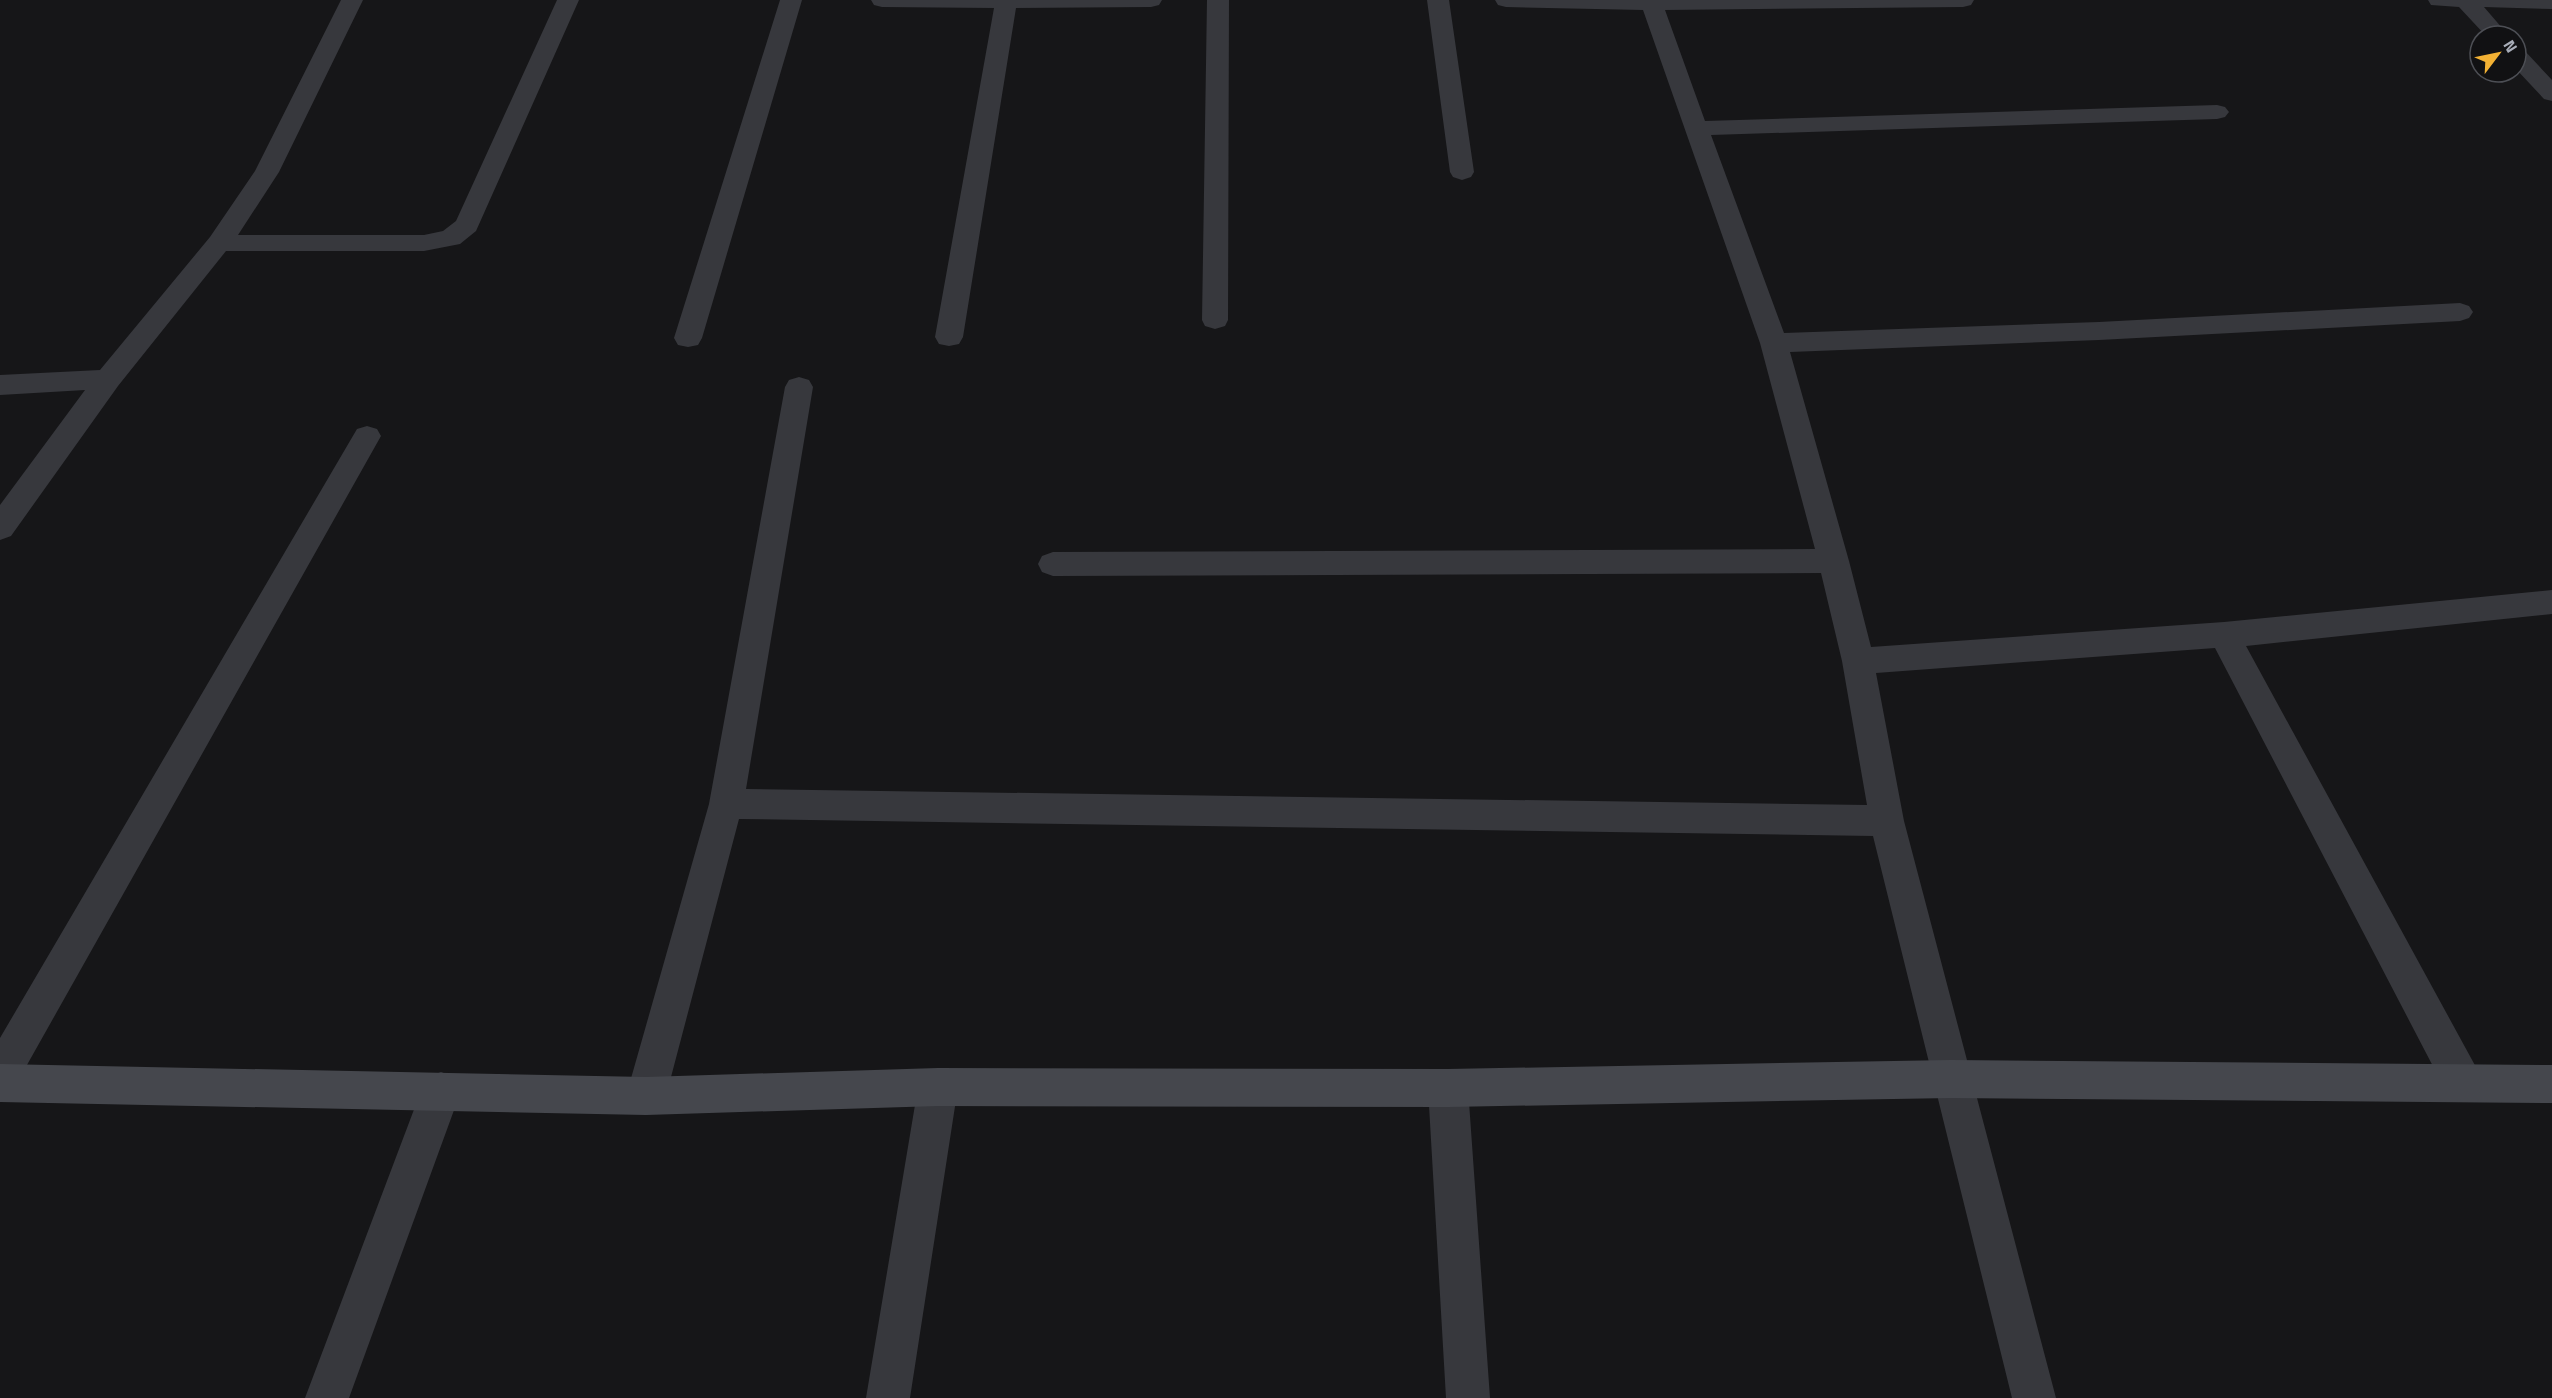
<svg xmlns="http://www.w3.org/2000/svg" width="2552" height="1398" font-family="'Titillium Web',sans-serif">
<style>
.lines{fill:none;stroke-linecap:round;stroke-linejoin:round}
.street{fill:#37383d;fill-rule:evenodd}
.secondary{fill:#45474d;fill-rule:evenodd}
</style>
<rect width="100%" height="100%" fill="#161618"/>
<g class="lines">
<path class="street" d="M341,0H363L279,172L238,235H424L443,231L456,221L557,0H579L476,231L460,244L424,251H226L118,386L11,536L0,540V505L85,390L0,395V375L100,370L210,237L255,171Z
M780,0H802L702,338L698,345L688,347L678,345L674,338Z
M871,0H1162L1159,5L1151,7L1016,8L963,337L959,344L949,346L939,344L935,337L994,8L882,7L874,5Z
M1207,0H1229L1228,320L1225,326L1215,329L1205,326L1202,320Z
M1427,0H1449L1474,172L1471,177L1462,180L1453,177L1450,172Z
M1495,0H1974L1971,5L1963,7L1665,10L1705,121L2217,105L2225,107L2229,112L2225,117L2217,119L1711,135L1784,333L2099,322L2460,303L2469,306L2473,312L2469,318L2460,321L2099,340L1790,352L1849,561L1871,647L2224,622L2552,590V614L2246,646L2477,1069L2483,1083L2477,1097L2463,1102L2449,1097L2215,648L1876,673L1904,821L2056,1398H2012L1873,836L739,819L666,1096L660,1110L646,1115L632,1110L626,1096L709,804L785,387L789,380L799,377L809,380L813,387L746,789L1867,805L1842,661L1821,573L1053,576L1042,572L1038,564L1042,556L1053,552L1815,549L1760,343L1643,10L1506,7L1498,5Z
M2428,0H2552V9L2484,7L2509,36H2486L2459,7L2431,5Z
M2516,48L2524,50L2552,80V101L2544,99L2516,69Z
M367,426L377,429L381,436L14,1088L0,1094V1038L357,429Z
M938,1068L952,1073L958,1087L910,1398H866L918,1087L924,1073Z
M1448,1069L1462,1074L1468,1088L1490,1398H1446L1428,1088L1434,1074Z
M441,1072L455,1077L461,1091L349,1398H305L421,1091L427,1077Z"/>
<path class="secondary" d="M1951,1060L2552,1065V1103L1951,1098L1448,1107L938,1106L646,1115L0,1102V1064L646,1077L938,1068L1448,1069Z"/>
</g>
<g transform="translate(2498 54) rotate(58)"><circle r="28" fill="#111113" stroke="#4d4f55" stroke-width="1.5"/>
<path d="M0-4.5L10 22L0 15L-10 22Z" fill="#f2b134"/>
<text y="-9" font-size="16" font-weight="bold" text-anchor="middle" fill="#a8adb8">N</text>
</g>
</svg>
